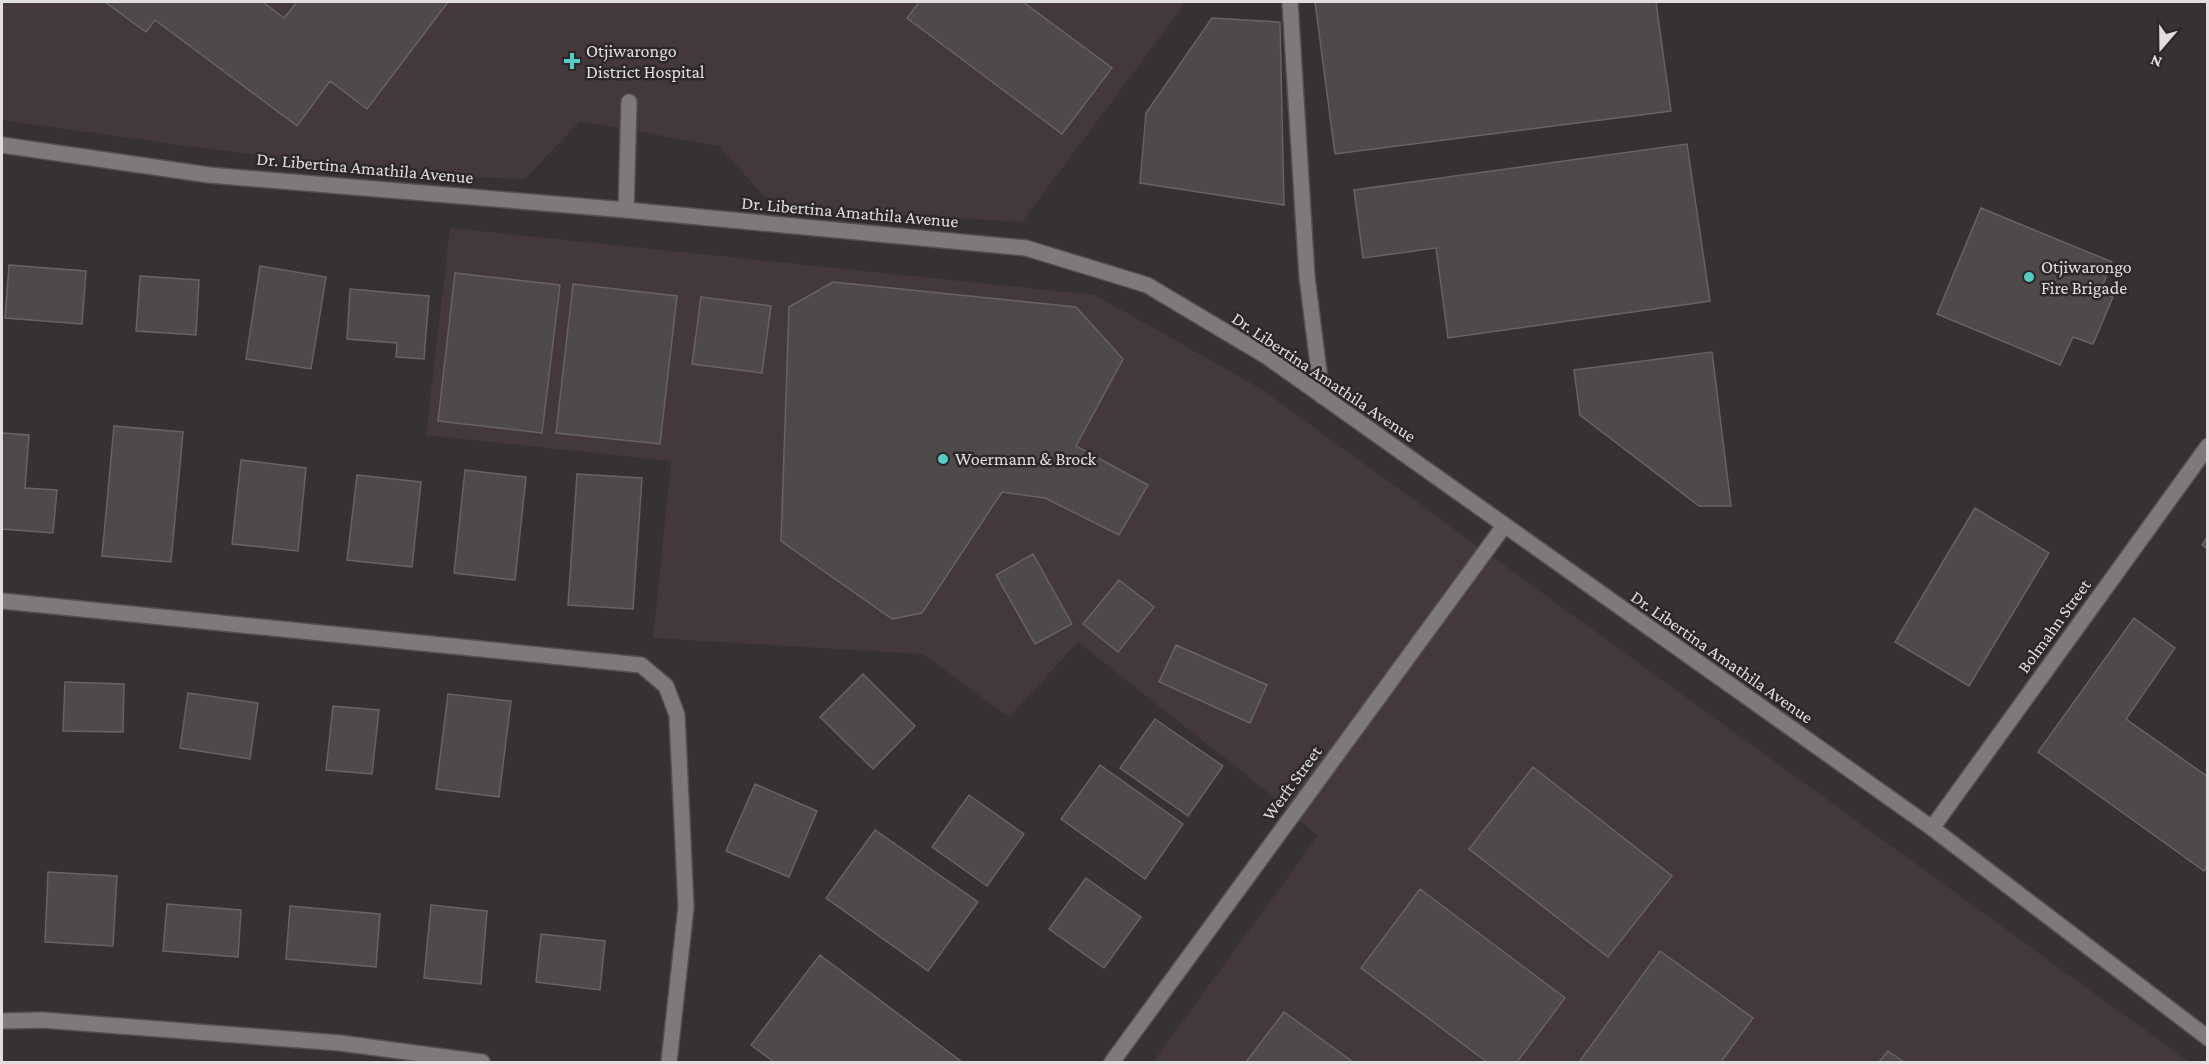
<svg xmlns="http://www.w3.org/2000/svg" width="2209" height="1064" font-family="'Crimson Pro',serif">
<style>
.built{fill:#44393a}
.building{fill:#4f4a4a;stroke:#686363;stroke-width:1.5}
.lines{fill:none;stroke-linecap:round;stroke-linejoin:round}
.service-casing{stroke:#545051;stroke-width:18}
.minor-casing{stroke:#545051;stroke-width:18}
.tertiary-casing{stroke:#545051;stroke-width:18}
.service{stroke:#7e797a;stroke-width:15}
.minor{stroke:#7e797a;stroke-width:15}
.tertiary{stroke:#7e797a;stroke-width:15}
.poi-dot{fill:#54cdc7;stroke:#2c2828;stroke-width:2}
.labels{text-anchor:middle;stroke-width:5;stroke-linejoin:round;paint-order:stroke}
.poi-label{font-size:18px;fill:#e1dede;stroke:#2c2828;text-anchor:start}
.street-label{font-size:18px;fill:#e1dede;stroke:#2c2828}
</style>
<rect width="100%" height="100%" fill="#363132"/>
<path class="built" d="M2,2H1186L1022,222L774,207L719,146L580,121L525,179L425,175L201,148L2,120Z
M450,228L1095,295L1261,389L2189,1062H1153L1318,836L1265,790L1078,642L1009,717L923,654L653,638L671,461L426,435Z"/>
<path class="building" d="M105,2H263L284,18L297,2H448L367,109L330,81L297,126L155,20L146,32Z
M919,2H1023L1112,68L1062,134L907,18Z
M1315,2H1656L1671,111L1335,154Z
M1212,18L1280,22L1284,205L1140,183L1146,113Z
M1687,144L1710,301L1448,338L1436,248L1363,258L1354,190Z
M1981,208L2112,262L2100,292L2113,297L2093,344L2073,337L2060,365L1937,314Z
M9,265L86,271L82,324L5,318Z
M260,266L326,277L311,369L246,359Z
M455,273L560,285L542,433L438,421Z
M140,276L199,280L196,335L136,331Z
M833,282L1076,307L1123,359L1076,446L1148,485L1119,535L1045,498L1002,492L922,613L892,619L781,541L789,307Z
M573,284L677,296L660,444L556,433Z
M350,289L429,296L424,359L396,357L397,343L347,339Z
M701,297L771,306L762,373L692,364Z
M1712,352L1731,506H1699L1580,415L1574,370Z
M114,426L183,432L171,562L102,556Z
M2,433L29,435L25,488L57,490L53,533L2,529Z
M241,460L306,468L298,551L232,544Z
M465,470L526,477L515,580L454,573Z
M577,474L642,478L633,609L568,605Z
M357,475L421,482L412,567L347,560Z
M1975,508L2049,553L1969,686L1895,642Z
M2208,536V549L2202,545Z
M1033,554L1072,624L1035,644L996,575Z
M1119,580L1154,607L1118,652L1083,624Z
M2134,618L2175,648L2126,719L2208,777V865L2204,871L2038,752Z
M1176,645L1267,685L1250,723L1159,682Z
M863,674L915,726L873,769L820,717Z
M65,682L124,684L123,732L63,731Z
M188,693L258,703L250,759L180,748Z
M448,694L511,701L499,797L436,789Z
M333,706L379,710L372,774L326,770Z
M1155,719L1223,766L1188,816L1120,768Z
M1100,765L1183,824L1145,879L1061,819Z
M1533,767L1672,876L1608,957L1469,849Z
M755,784L817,811L789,877L726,851Z
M969,795L1024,834L987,886L932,847Z
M875,830L978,902L928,971L826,898Z
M48,872L117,876L113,946L45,942Z
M1086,878L1141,917L1104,968L1049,929Z
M1420,889L1565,998L1517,1062H1487L1361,968Z
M167,904L241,910L238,957L163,951Z
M431,905L487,911L481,984L424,978Z
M290,906L380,914L376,967L286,959Z
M541,934L605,941L600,990L536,982Z
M1660,951L1753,1018L1721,1062H1579Z
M820,955L962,1062H774L751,1045Z
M1284,1012L1353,1062H1246Z
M1888,1051L1904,1062H1879Z"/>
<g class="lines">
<defs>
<path id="service" d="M1290,2L1307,277L1322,396
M626,210L629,102"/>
<path id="minor" d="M2,601L641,665L666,686L677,715L686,907L669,1062
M1932,828L2208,446
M2,1021L42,1020L340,1043L482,1062
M1112,1062L1504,526"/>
<path id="tertiary" d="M2,145L209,175L626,210L1026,248L1147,285L1266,356L1932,828L2208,1038"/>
</defs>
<use href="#service" class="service-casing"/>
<use href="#minor" class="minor-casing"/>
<use href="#tertiary" class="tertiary-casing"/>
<use href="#service" class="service"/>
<use href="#minor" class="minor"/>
<use href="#tertiary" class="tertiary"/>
</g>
<g class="poi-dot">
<path d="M569 52h6v6h6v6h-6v6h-6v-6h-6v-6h6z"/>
<circle cx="2029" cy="277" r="6"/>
<circle cx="943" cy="459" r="6"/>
</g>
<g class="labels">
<g class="poi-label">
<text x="586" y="57">Otjiwarongo<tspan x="586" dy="21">District Hospital</tspan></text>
<text x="2041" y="273">Otjiwarongo<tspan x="2041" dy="21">Fire Brigade</tspan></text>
<text x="955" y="465">Woermann &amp; Brock</text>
</g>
<g class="street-label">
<text transform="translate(365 168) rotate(5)" y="6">Dr. Libertina Amathila Avenue</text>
<text transform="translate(850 212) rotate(5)" y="6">Dr. Libertina Amathila Avenue</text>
<text transform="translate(1324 377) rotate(34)" y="6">Dr. Libertina Amathila Avenue</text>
<text transform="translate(2054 626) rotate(-54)" y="6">Bolmahn Street</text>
<text transform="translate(1722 657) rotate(35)" y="6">Dr. Libertina Amathila Avenue</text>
<text transform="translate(1292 783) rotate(-54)" y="6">Werft Street</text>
</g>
</g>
<rect width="2209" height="1064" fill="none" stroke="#e1dede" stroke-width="6"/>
<g transform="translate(2161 48) rotate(200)" stroke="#2c2828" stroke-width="4.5" paint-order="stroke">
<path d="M0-4.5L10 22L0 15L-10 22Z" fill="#e1dede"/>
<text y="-9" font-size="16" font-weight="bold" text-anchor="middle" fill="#e1dede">N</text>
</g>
</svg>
